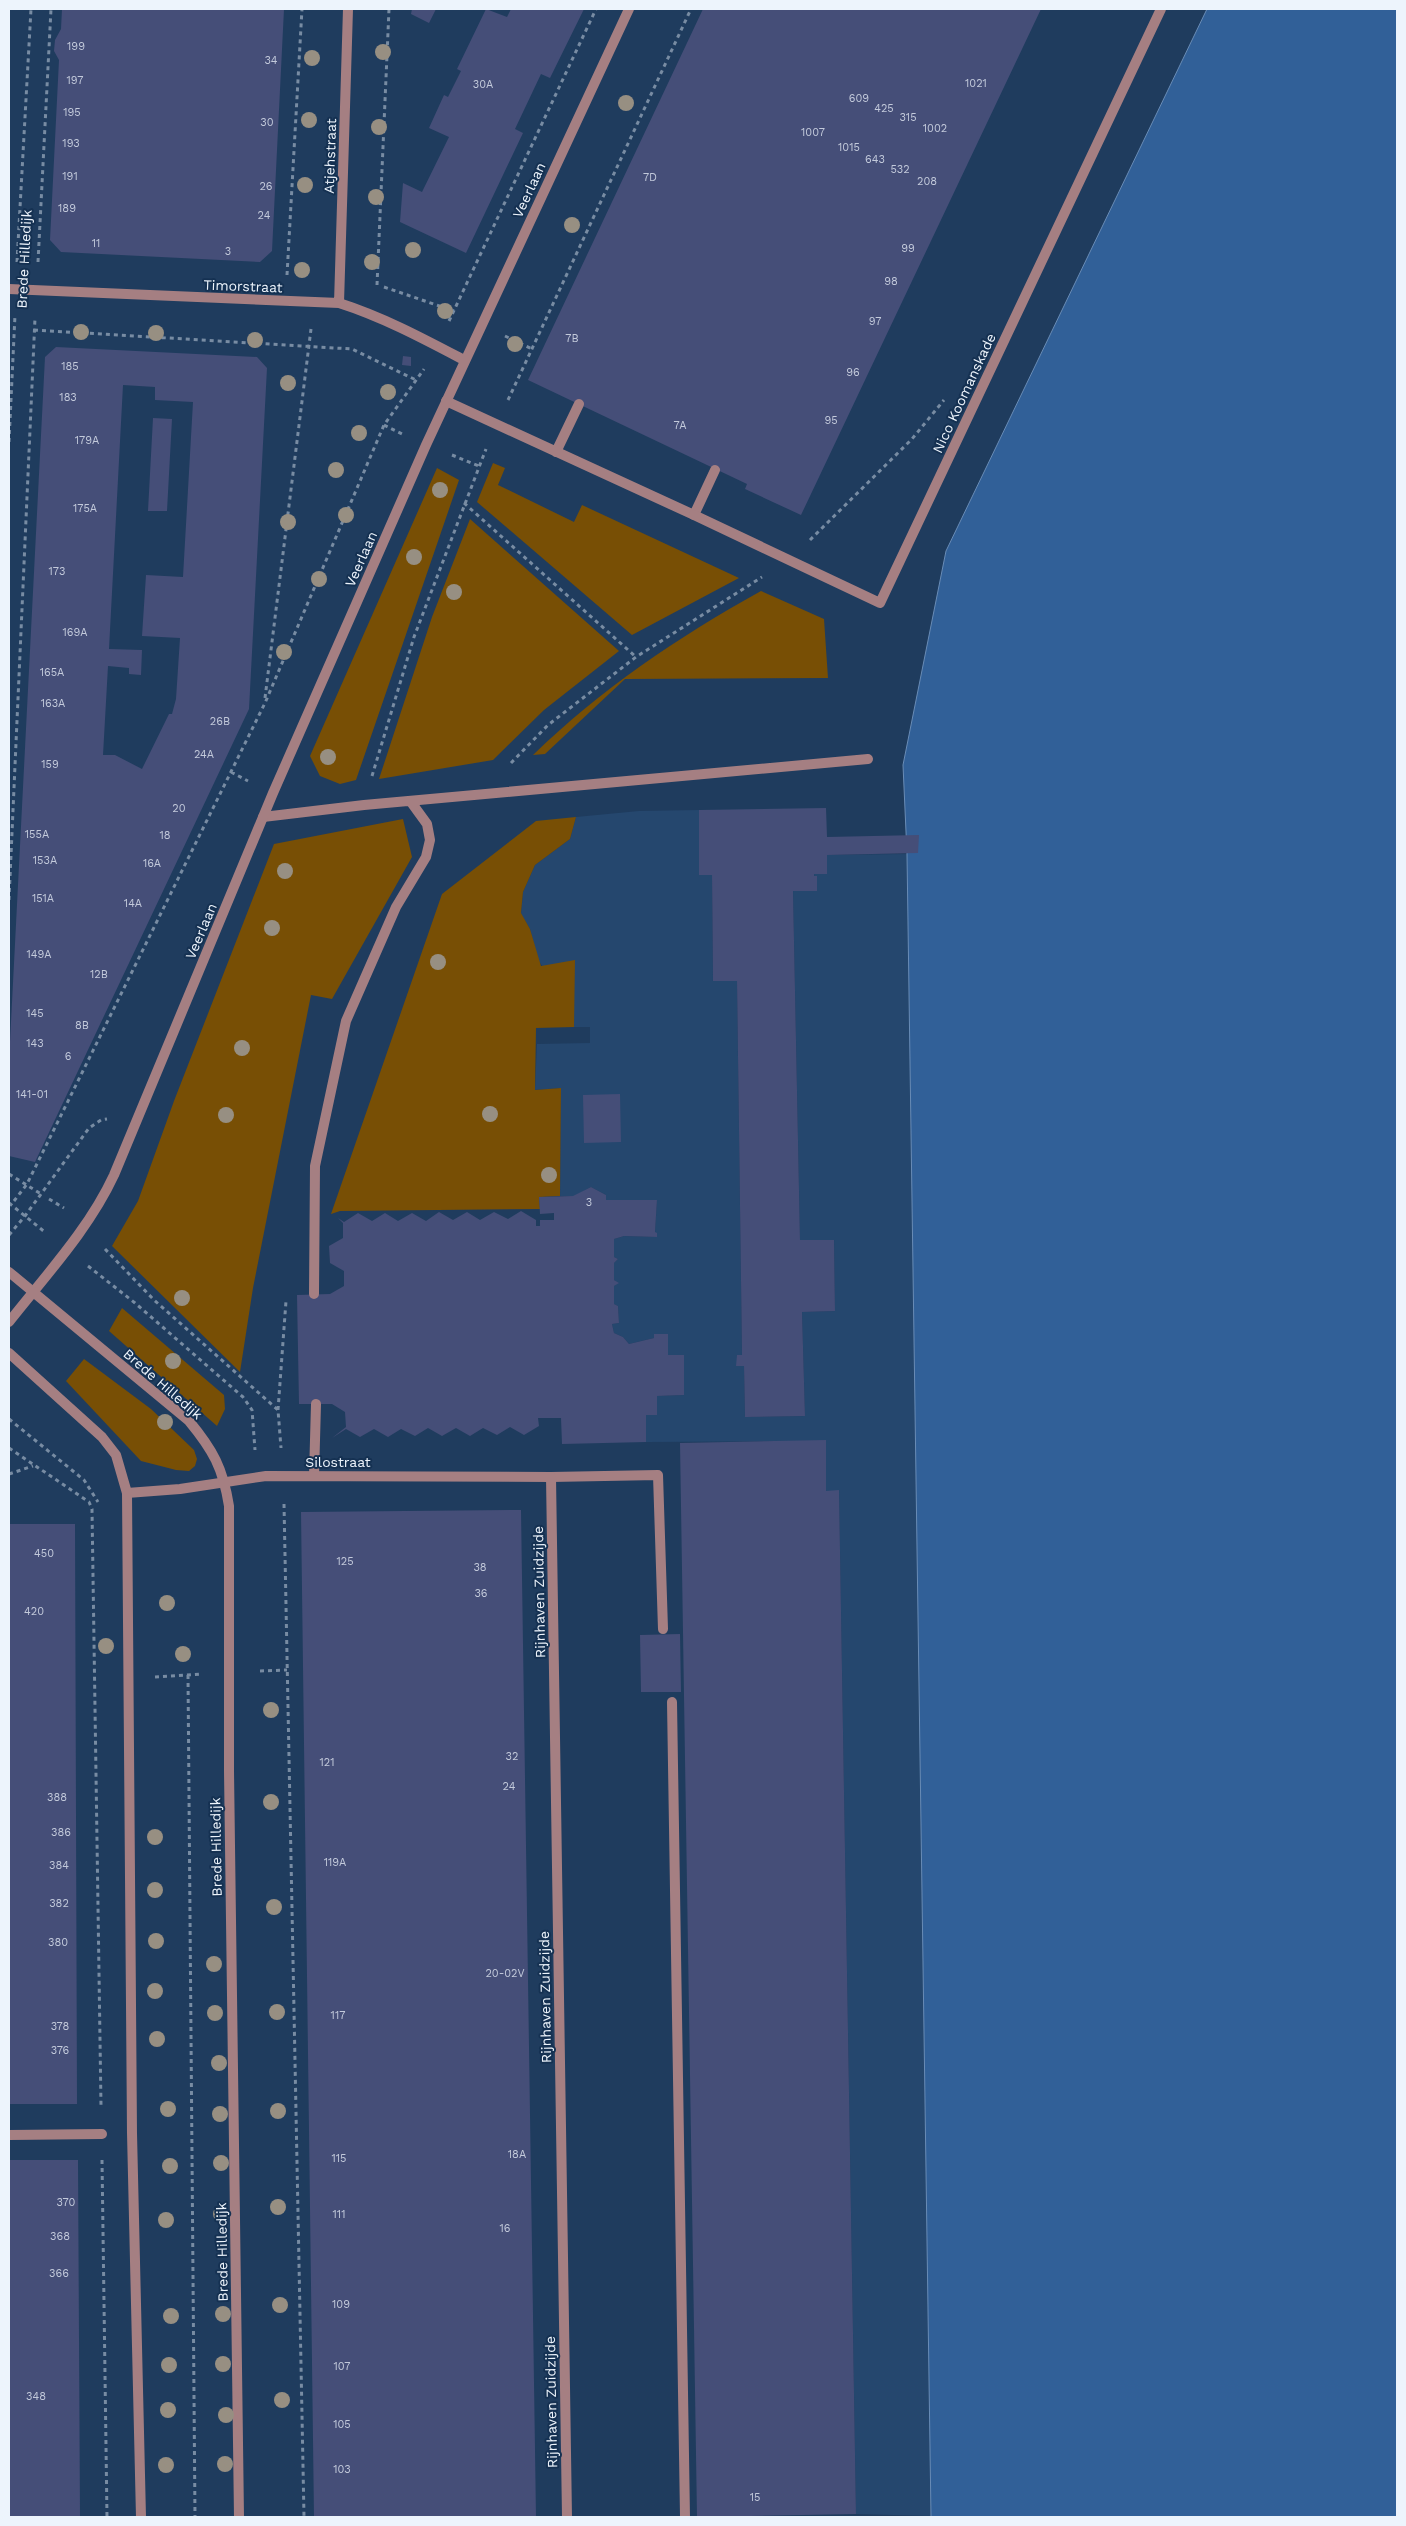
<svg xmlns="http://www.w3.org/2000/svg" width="1406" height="2526" font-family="'Work Sans',sans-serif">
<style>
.built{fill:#25476e}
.green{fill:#784f05}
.water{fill:#316098;stroke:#698cb6}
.building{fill:#454e78;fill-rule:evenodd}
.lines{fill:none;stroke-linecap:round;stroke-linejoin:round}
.path{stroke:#788ca3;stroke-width:3;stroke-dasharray:4 4;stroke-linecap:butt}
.service{stroke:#a57f82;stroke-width:10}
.pedestrian{stroke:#a57f82;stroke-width:10}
.minor{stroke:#a57f82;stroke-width:10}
.tertiary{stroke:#a57f82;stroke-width:10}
.tree{fill:#978f82}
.labels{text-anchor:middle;stroke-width:4;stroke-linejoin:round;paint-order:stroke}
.number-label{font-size:11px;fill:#c3cadb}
.street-label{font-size:14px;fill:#edf4fc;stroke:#153152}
</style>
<rect width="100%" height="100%" fill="#1f3c5e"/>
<path class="built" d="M699,810V875H712L713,981H737L742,1355H737L744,1366L745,1417L805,1416L802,1312L835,1311L834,1240H800L793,891H816L814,874H827V855L907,854L931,2516L856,2514L839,1491H826V1441L646,1442V1415H657V1396L684,1395V1355H668V1334H654V1338L629,1344L623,1337L614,1333L612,1324L619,1323L618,1306L614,1304V1286L618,1283L614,1280V1263L618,1259L614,1257V1239L624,1236L657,1237L655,1232L657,1200H606V1195L591,1187L575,1196H560L561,1088L535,1090L537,1044L590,1043V1027H574V1010L538,960L530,929L521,914L523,892L535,865L570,839L576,817L639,811Z"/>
<path class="green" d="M493,463L505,468L498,485L574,522L582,505L739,578L632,635L477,502Z
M437,468L459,480L356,780L340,784L320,776L310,756Z
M470,519L619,651L544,710L493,760L379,779L432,617Z
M761,591L824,619L828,678L625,679L545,754L533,755C601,689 678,637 761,591Z
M576,817L570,839L535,865L523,892L521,913L530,929L541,966L575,960L574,1027L536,1028L535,1090L561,1088L560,1196L539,1197L540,1209L340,1211L331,1214L442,894L536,821Z
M403,819L412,857L332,999L311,995L253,1288L240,1372L112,1246L138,1201L174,1101L274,844Z
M122,1308L224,1395L225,1409L217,1426L109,1331Z
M84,1359L151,1409L194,1450L197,1459L195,1466L189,1471L176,1470L141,1461L66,1381Z"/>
<path class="water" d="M1207,9H1397V2517H931L907,854L903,765L946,551Z"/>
<path class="building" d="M62,9H284L272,251L260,262L61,252L50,240L59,60L54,51L55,40L61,29Z
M412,9H436L429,23L411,14Z
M486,9L507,17L511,9H584L550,78L541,74L515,129L523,133L466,253L400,222L403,183L422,192L449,137L429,128L444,95L448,97L461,71L457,69Z
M703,9H1041L801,515L745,489L747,484L528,380Z
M56,347L257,357L267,368L249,709L35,1162L9,1156V1061L45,357ZM123,385L155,387V400L193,402L183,577L146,575L142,636L180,638L176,699L172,714H169L142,769L115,755H103L108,666L129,668V674L141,675L142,650L109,649Z
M403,356L411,357V366L402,365Z
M153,418L172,419L167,511H148Z
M826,808L827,837L919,835L918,853L827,855V874H814V876H817V891H793L800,1240H834L835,1311L802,1312L805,1416L745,1417L744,1366H736L737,1355H742L737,981H713L712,875H699V810Z
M620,1094L621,1142L584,1143L583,1095Z
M591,1187L606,1195V1200H657L655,1232L657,1233V1237L624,1236L614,1239V1257L618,1259L614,1263V1280L619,1283L614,1286V1304L618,1306L619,1323L612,1324L614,1333L623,1337L629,1344L654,1338V1334H668V1355H684V1395L657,1396V1415H646V1442L562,1444L561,1418H538L539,1426L524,1435L510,1427L497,1435L483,1428L470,1436L456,1428L442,1436L428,1428L415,1436L401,1429L388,1437L374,1429L360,1437L346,1429L332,1438L346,1427L345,1412L332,1404H299L297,1295L330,1294L344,1286V1271L330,1263L329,1246L343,1238V1223L338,1218L344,1222L358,1213L372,1221L385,1213L398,1221L412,1213L426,1221L439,1212L453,1220L467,1212L480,1220L494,1212L508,1219L521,1211L536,1220V1226H540V1220H554V1213L540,1214L539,1197L573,1196Z
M826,1440V1491L839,1490L856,2514L697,2517L680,1443Z
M521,1510L536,2517H314L301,1512Z
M9,1524H75L77,2104H9Z
M680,1634L681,1692H641L640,1635Z
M9,2160H78L80,2517H9Z"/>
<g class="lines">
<path class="path" d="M17,262L31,9
M38,262L51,9
M287,275L302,9
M377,285L389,9
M384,287L454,311
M449,321L596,9
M34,330L352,349L416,380
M505,336L532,349
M508,400L691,9
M384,425L402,434
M9,442L15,315
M452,455L479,466
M464,503L636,657
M810,540L912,439L944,400
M265,698L311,329
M511,763L548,725L636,657L762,577
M231,772L248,781
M372,776L414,637L486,449
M9,900L35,318
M9,1174L41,1194
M49,1199L64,1208
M14,1201L27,1184L265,703L384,425L424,369
M9,1203L46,1233
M9,1235L25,1216L89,1128L101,1120L107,1119
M105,1249L154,1300L278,1410L281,1448
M88,1266L135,1303L243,1397L252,1410L255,1450
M278,1410L286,1301
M9,1419L84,1480L98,1502
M9,1448L89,1502L92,1509L101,2106
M9,1474L33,1466
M284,1504L304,2517
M260,1671L287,1670
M188,1675L195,2517
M155,1677L202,1674
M102,2160L107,2517"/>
<path class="service" d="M446,401L694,515L715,470
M556,452L579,404
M263,817L364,805L868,759
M314,1294L315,1166L346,1021L396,907L426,857L430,840L427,824L411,802
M314,1476L316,1404
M551,1477L658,1475L663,1629
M672,1702L685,2517"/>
<path class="pedestrian" d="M694,515L880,603L1161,9
M9,2135L102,2134"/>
<path class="minor" d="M9,289L339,303C383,317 424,339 464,360
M339,303L348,9
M9,1322C46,1275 89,1229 114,1175L273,793L426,445L629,9
M127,1493L180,1489L266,1476L551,1477L567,2517"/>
<path class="tertiary" d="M9,1272L189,1421C213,1450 223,1468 229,1506V1771L239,2517
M9,1353L102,1437L116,1455L127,1493L132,2133L141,2517"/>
</g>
<g class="tree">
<circle cx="383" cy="52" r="8"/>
<circle cx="312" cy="58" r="8"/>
<circle cx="626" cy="103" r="8"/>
<circle cx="309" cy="120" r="8"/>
<circle cx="379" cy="127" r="8"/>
<circle cx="305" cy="185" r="8"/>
<circle cx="376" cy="197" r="8"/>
<circle cx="572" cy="225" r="8"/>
<circle cx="413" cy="250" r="8"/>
<circle cx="372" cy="262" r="8"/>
<circle cx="302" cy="270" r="8"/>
<circle cx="445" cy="311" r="8"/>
<circle cx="81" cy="332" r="8"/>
<circle cx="156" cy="333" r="8"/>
<circle cx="255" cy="340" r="8"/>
<circle cx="515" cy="344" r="8"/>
<circle cx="288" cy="383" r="8"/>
<circle cx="388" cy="392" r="8"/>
<circle cx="359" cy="433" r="8"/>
<circle cx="336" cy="470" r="8"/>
<circle cx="440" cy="490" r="8"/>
<circle cx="346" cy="515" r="8"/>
<circle cx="288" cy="522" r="8"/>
<circle cx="414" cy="557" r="8"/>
<circle cx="319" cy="579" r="8"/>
<circle cx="454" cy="592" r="8"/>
<circle cx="284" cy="652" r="8"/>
<circle cx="328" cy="757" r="8"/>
<circle cx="285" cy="871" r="8"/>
<circle cx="272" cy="928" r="8"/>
<circle cx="438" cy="962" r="8"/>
<circle cx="242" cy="1048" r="8"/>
<circle cx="490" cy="1114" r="8"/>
<circle cx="226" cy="1115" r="8"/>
<circle cx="549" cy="1175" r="8"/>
<circle cx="182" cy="1298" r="8"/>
<circle cx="173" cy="1361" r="8"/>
<circle cx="165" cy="1422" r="8"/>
<circle cx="167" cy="1603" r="8"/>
<circle cx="106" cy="1646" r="8"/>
<circle cx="183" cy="1654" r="8"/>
<circle cx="271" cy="1710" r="8"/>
<circle cx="271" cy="1802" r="8"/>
<circle cx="155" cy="1837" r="8"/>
<circle cx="155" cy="1890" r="8"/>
<circle cx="274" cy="1907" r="8"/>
<circle cx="156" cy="1941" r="8"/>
<circle cx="214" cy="1964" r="8"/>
<circle cx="155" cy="1991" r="8"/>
<circle cx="277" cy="2012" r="8"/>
<circle cx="215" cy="2013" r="8"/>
<circle cx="157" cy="2039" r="8"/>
<circle cx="219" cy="2063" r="8"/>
<circle cx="168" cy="2109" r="8"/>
<circle cx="278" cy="2111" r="8"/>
<circle cx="220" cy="2114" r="8"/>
<circle cx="221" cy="2163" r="8"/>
<circle cx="170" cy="2166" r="8"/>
<circle cx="278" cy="2207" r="8"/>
<circle cx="221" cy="2214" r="8"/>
<circle cx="166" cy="2220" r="8"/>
<circle cx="280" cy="2305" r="8"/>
<circle cx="223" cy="2314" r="8"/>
<circle cx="171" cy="2316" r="8"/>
<circle cx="223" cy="2364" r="8"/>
<circle cx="169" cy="2365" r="8"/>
<circle cx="282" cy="2400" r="8"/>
<circle cx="168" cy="2410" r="8"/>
<circle cx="226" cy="2415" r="8"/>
<circle cx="225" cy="2464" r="8"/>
<circle cx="166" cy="2465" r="8"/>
</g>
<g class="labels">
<g class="number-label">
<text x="76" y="50">199</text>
<text x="271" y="64">34</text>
<text x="75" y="84">197</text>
<text x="976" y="87">1021</text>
<text x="483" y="88">30A</text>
<text x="859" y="102">609</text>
<text x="884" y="112">425</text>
<text x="72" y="116">195</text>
<text x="908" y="121">315</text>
<text x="267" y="126">30</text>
<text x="935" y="132">1002</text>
<text x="813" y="136">1007</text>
<text x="71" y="147">193</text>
<text x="849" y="151">1015</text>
<text x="875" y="163">643</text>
<text x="900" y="173">532</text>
<text x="70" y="180">191</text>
<text x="650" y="181">7D</text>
<text x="927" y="185">208</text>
<text x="266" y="190">26</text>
<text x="67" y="212">189</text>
<text x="264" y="219">24</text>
<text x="96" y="247">11</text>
<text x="908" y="252">99</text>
<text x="228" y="255">3</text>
<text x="891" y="285">98</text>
<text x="875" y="325">97</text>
<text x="572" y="342">7B</text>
<text x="70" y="370">185</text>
<text x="853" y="376">96</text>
<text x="68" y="401">183</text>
<text x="831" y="424">95</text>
<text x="680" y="429">7A</text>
<text x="87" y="444">179A</text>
<text x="85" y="512">175A</text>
<text x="57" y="575">173</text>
<text x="75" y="636">169A</text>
<text x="52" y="676">165A</text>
<text x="53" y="707">163A</text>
<text x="220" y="725">26B</text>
<text x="204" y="758">24A</text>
<text x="50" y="768">159</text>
<text x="179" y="812">20</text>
<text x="37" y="838">155A</text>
<text x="165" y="839">18</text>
<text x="45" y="864">153A</text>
<text x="152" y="867">16A</text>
<text x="43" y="902">151A</text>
<text x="133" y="907">14A</text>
<text x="39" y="958">149A</text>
<text x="99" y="978">12B</text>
<text x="35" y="1017">145</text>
<text x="82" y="1029">8B</text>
<text x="35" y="1047">143</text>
<text x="68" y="1060">6</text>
<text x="32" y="1098">141-01</text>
<text x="589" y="1206">3</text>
<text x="44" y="1557">450</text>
<text x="345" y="1565">125</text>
<text x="480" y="1571">38</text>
<text x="481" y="1597">36</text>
<text x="34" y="1615">420</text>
<text x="512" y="1760">32</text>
<text x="327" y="1766">121</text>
<text x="509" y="1790">24</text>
<text x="57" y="1801">388</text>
<text x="61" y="1836">386</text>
<text x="335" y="1866">119A</text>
<text x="59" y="1869">384</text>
<text x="59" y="1907">382</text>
<text x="58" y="1946">380</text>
<text x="505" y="1977">20-02V</text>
<text x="338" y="2019">117</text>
<text x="60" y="2030">378</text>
<text x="60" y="2054">376</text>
<text x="517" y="2158">18A</text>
<text x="339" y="2162">115</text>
<text x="66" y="2206">370</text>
<text x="339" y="2218">111</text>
<text x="505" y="2232">16</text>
<text x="60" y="2240">368</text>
<text x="59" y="2277">366</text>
<text x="341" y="2308">109</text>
<text x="342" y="2370">107</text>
<text x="36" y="2400">348</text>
<text x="342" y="2428">105</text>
<text x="342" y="2473">103</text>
<text x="755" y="2501">15</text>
</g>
<g class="street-label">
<text transform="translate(330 156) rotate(-88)" y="5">Atjehstraat</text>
<text transform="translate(529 190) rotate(-65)" y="5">Veerlaan</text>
<text transform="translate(24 259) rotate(-87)" y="5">Brede Hilledijk</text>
<text transform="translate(243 286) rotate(2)" y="5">Timorstraat</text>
<text transform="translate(964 393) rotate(-65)" y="5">Nico Koomanskade</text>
<text transform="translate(361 559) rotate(-66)" y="5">Veerlaan</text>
<text transform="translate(201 931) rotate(-67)" y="5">Veerlaan</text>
<text transform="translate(163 1384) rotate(41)" y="5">Brede Hilledijk</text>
<text x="338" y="1467">Silostraat</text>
<text transform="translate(539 1592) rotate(-91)" y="5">Rijnhaven Zuidzijde</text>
<text transform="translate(216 1847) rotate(-91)" y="5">Brede Hilledijk</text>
<text transform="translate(545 1997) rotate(-91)" y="5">Rijnhaven Zuidzijde</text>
<text transform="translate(222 2252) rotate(-91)" y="5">Brede Hilledijk</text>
<text transform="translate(551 2402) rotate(-91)" y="5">Rijnhaven Zuidzijde</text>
</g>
</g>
<rect width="1406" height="2526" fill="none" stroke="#edf4fc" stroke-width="20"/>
</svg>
